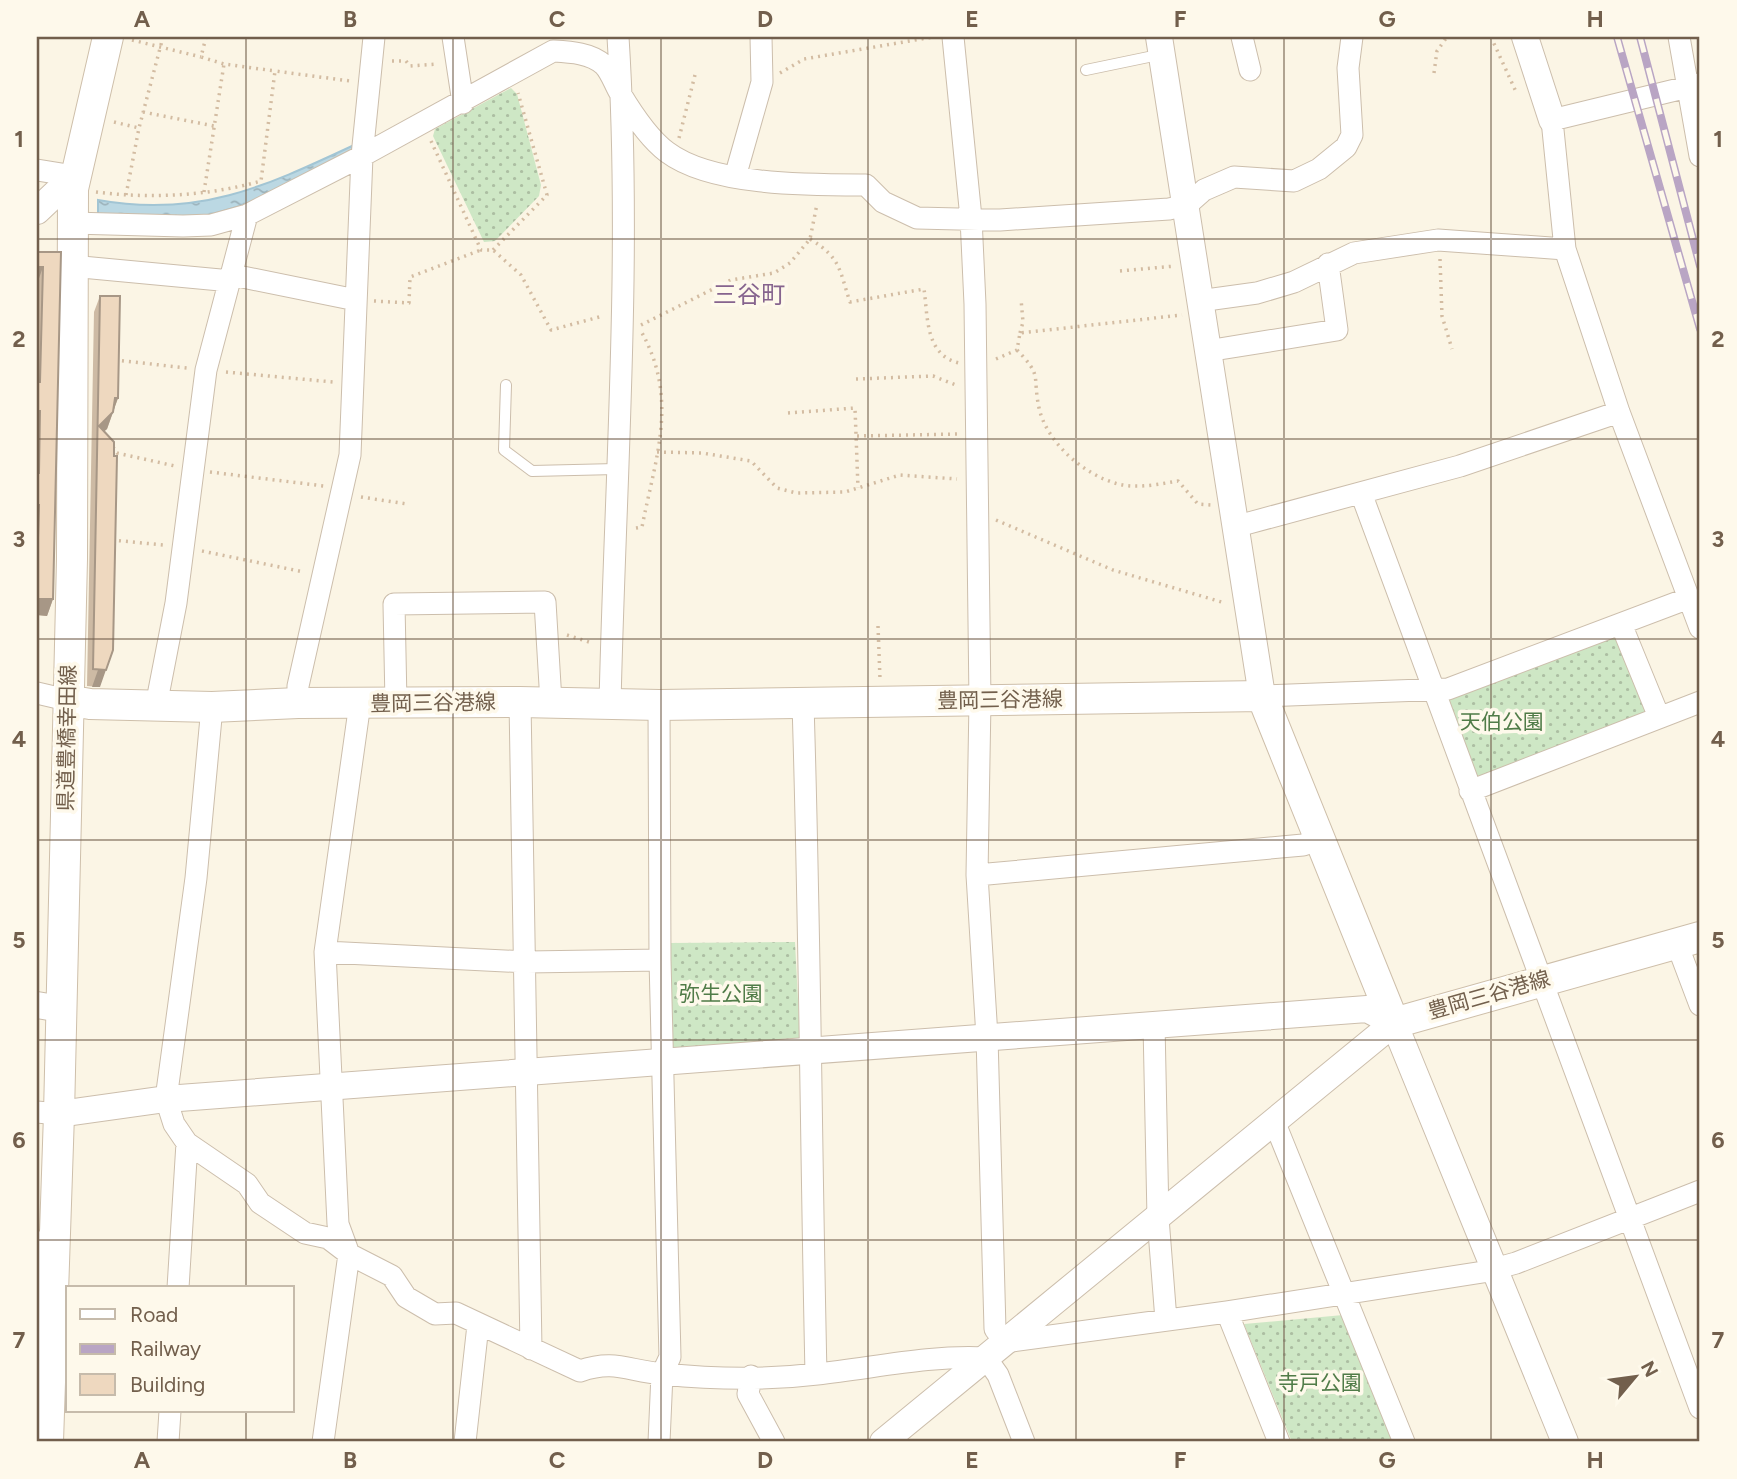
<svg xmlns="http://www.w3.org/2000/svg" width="1737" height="1479" font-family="Figtree,'Noto Sans JP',sans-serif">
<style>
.grass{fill:url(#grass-dots)}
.water{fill:url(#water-ripples);stroke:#a2c5d4;stroke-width:2}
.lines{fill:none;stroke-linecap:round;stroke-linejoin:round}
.service-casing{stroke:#ccbeac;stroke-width:12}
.minor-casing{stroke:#ccbeac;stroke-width:23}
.tertiary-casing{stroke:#ccbeac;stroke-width:28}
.secondary-casing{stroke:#cebfaa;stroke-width:32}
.path{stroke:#d3bca2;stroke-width:3.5;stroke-dasharray:2 5;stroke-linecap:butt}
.service{stroke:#fff;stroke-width:10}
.minor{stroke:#fff;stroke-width:21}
.tertiary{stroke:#fff;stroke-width:26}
.secondary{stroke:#fff;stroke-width:30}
.rail-casing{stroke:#b9a5c4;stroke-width:8}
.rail{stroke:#fef9eb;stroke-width:5;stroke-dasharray:16;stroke-linecap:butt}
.wall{fill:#cdbaa4}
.shaded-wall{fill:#a79786}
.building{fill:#eed8bf;stroke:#a79786;stroke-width:2}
.grid{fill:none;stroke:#725f4c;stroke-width:2;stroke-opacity:0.55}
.labels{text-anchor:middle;stroke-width:7;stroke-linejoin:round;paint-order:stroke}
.street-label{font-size:21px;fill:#725f4c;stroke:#fef9eb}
.park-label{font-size:21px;fill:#507c48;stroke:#fef9eb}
.quarter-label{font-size:24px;fill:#86648e;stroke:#fef9eb}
.neatline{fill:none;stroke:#725f4c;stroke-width:2.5}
.grid-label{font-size:23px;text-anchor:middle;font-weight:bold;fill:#725f4c}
</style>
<defs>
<pattern id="grass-dots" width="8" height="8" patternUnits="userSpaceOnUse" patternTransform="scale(1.75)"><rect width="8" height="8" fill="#cee7c5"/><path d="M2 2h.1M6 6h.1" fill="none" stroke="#acbea2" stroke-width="1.8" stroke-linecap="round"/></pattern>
<pattern id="water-ripples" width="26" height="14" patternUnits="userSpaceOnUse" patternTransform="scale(1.75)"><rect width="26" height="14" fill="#bbd8e3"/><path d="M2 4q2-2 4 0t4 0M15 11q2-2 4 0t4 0" fill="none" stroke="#9cb2ba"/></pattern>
</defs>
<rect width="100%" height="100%" fill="#fbf5e5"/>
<path class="grass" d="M511,88L517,94L541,185L539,196L495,241L484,242L433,136L435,129Z
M1615,632L1649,705L1646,715L1482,778L1474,773L1447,702L1453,693Z
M795,942L800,1039L671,1048L668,943Z
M1343,1315L1396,1442H1292L1244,1324Z"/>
<path class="water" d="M352,146V157L277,195L199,218L98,220V200C198,218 264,187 352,146Z"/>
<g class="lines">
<defs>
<path id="service" d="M1086,70L1163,54
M506,385L504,450L532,471L616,469"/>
<path id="minor" d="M453,37L463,103
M953,37L971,218L975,304L980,701L977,875L987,1037L995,1329L1005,1342L1227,1312L1483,1272L1516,1263L1700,1191
M1242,37L1250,70
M1679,37L1700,156
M1700,84L1552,120L1565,249L1619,412L1700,628
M37,170L74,176
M735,177L762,82L761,37
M72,223L183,226L211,225L247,215L362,156L553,51C571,52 591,53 604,65C611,72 615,85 620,93C632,113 648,138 667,152C712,186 811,185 866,185L883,202L917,218L1000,220L1169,209L1187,205L1204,190L1234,177L1294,181L1319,169L1346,147L1352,135L1348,68L1352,37
M71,266L231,281
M233,275L356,300
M1199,301L1257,293L1294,282L1354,253L1438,240L1565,249
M1207,351L1337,330L1328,264
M1361,493L1700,1408
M1234,527L1460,466L1619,412
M1621,624L1659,717
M37,693L67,700
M1262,696L1448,689L1689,598
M520,702L531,1349
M298,703V686L350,455L362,156L374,37
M396,703L394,604L545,602L551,702
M610,704C615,482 632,258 618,37
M803,704C810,927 811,1151 816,1374
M659,705L660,960L670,1357L662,1374L659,1442
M156,706L176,603L206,370L247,215
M212,707L196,878L166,1099L174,1124L187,1143L247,1184L260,1203L305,1233L328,1238L349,1254L392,1276L406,1297L435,1314L456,1313L580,1371C615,1359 628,1371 663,1374C712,1379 768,1380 817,1374C874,1368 928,1355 986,1358L998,1375L1024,1442
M1470,791L1700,702
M977,875L1303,845L1318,840
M1677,944L1700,1005
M325,952L527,962L660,960
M1154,1024L1158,1218L1166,1320
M37,1112L59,1114
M1274,1121L1404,1442
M37,1253L54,1229
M178,1288L187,1143
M1227,1312L1279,1442
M751,1376L748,1394L774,1442
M168,1442L170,1411
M323,1442L349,1254L338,1224L325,952L360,703
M465,1442L478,1325"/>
<path id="tertiary" d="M1159,37L1262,696
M1525,37L1552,120
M37,211L74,176
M37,1005L61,1009
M59,1114L166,1099L1367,1009L1394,1023L1565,1442
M883,1442L1394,1023"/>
<path id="secondary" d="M67,700L90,704L212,707L298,703L520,702L659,705L1262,696L1394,1023L1700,937
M48,1442L59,1114L72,559L73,189L108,37"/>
</defs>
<use href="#service" class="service-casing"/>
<use href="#minor" class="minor-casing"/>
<use href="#tertiary" class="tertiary-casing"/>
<use href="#secondary" class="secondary-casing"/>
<path class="path" d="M206,37L201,57L224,64L275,71
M1491,37L1517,94
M132,40L201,57
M392,61H406L410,66L437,64
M780,73L804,59L933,37
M1434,73L1437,51L1447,37
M143,112L214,126
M114,122L139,128
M679,138L696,71
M431,141L481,250H493L521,275L551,330L603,316
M96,192C150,199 208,196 261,181L275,71L350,81
M204,192L224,64
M126,195L139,128L163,37
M810,239C841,258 839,269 850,302L924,289C928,317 925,355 959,363
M493,250L547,195L518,93
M1440,259L1442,316L1452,349
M1120,271L1175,266
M374,301L409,303L410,277L481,250
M641,325L731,280L774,273L790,263L810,239L817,204
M1020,333L1023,322L1021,299
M1017,350C1043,377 1032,374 1039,408C1047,443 1084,475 1118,484C1138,489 1159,484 1178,481L1198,504L1212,505
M996,359L1017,350L1020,333L1182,315
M115,360L187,368
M226,372L333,382
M856,379L933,376L956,385
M788,413L855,408L858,488
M857,436L959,434
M113,447L117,453L175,466
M657,452L702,453L751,461L777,488L796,493L845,492L900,475L957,479
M210,472L324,486
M361,497L407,504
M996,520L1113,570L1225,603
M636,528L642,527C656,455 679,399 641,331
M112,540L163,545
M202,551L304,572
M878,626L880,679
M567,635L592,643"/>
<use href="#service" class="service"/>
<use href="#minor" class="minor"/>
<use href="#tertiary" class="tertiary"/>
<use href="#secondary" class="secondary"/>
<defs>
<path id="rail" d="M1617,37L1700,329
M1640,37L1700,266"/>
</defs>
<use href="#rail" class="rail-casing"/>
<use href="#rail" class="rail"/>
</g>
<path class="wall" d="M38,252H61L53,599L47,616L37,615V256Z
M100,296L118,398L107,429L104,431L100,687L87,686L94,312Z"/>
<path class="shaded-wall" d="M38,267H43L37,284V270Z
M115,398H118L107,429L97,438L99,426Z
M37,599H53L47,616L37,615Z
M107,667L100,687H92L98,670Z"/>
<path class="building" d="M38,252H61L53,599H37V537H38L39,505H37V473H39L40,411H37V382H40L43,267H38Z
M100,296H120L118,398H115L113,412L99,426L114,442V456H117L113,650L106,670L93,669Z"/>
<path class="grid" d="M246,37V1288M453,37V1442M661,37V1442M868,37V1442M1076,37V1442M1284,37V1442M1491,37V1442M37,239H1700M37,439H1700M37,639H1700M37,840H1700M37,1040H1700M37,1240H1700M246,1411V1442"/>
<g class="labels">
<g class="street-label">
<text transform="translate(1000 700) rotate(-1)" y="7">豊岡三谷港線</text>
<text transform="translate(433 703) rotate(-1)" y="7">豊岡三谷港線</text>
<text transform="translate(67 738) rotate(-89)" y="7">県道豊橋幸田線</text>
<text transform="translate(1489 995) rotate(-16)" y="7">豊岡三谷港線</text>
</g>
<g class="park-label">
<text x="1502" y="729">天伯公園</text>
<text x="721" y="1001">弥生公園</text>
<text x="1320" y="1390">寺戸公園</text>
</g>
<g class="quarter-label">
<text x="749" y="303">三谷町</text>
</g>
</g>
<rect width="1737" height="1479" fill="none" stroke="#fef9eb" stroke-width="77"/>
<rect x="66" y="1286" width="228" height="126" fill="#fef9eb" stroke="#c6bbab" stroke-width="2"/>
<rect x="80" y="1309" width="35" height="10" fill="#ffffff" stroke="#c6bbab" stroke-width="2"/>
<text x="130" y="1322" font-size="21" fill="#725f4c">Road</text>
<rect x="80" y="1344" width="35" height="10" fill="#b9a5c4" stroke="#c6bbab" stroke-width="2"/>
<text x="130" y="1356" font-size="21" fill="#725f4c">Railway</text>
<rect x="80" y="1374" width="35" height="21" fill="#eed8bf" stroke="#c6bbab" stroke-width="2"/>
<text x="130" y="1392" font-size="21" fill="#725f4c">Building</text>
<g transform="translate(1635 1377) rotate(61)" stroke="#fef9eb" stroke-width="5" paint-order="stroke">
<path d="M0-5L12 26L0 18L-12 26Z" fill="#725f4c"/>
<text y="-10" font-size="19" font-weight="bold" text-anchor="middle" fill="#725f4c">N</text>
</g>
<rect x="38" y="38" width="1660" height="1402" class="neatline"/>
<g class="grid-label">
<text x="142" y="27">A</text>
<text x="350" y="27">B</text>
<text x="557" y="27">C</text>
<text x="765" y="27">D</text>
<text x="972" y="27">E</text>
<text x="1180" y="27">F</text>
<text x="1387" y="27">G</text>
<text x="1595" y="27">H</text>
<text x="19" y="147">1</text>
<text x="1718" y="147">1</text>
<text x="19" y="347">2</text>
<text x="1718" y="347">2</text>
<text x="19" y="547">3</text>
<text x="1718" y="547">3</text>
<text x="19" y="747">4</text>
<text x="1718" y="747">4</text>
<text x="19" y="948">5</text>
<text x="1718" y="948">5</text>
<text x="19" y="1148">6</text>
<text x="1718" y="1148">6</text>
<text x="19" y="1348">7</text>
<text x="1718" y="1348">7</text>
<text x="142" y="1468">A</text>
<text x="350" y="1468">B</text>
<text x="557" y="1468">C</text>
<text x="765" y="1468">D</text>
<text x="972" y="1468">E</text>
<text x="1180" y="1468">F</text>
<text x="1387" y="1468">G</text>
<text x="1595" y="1468">H</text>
</g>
</svg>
